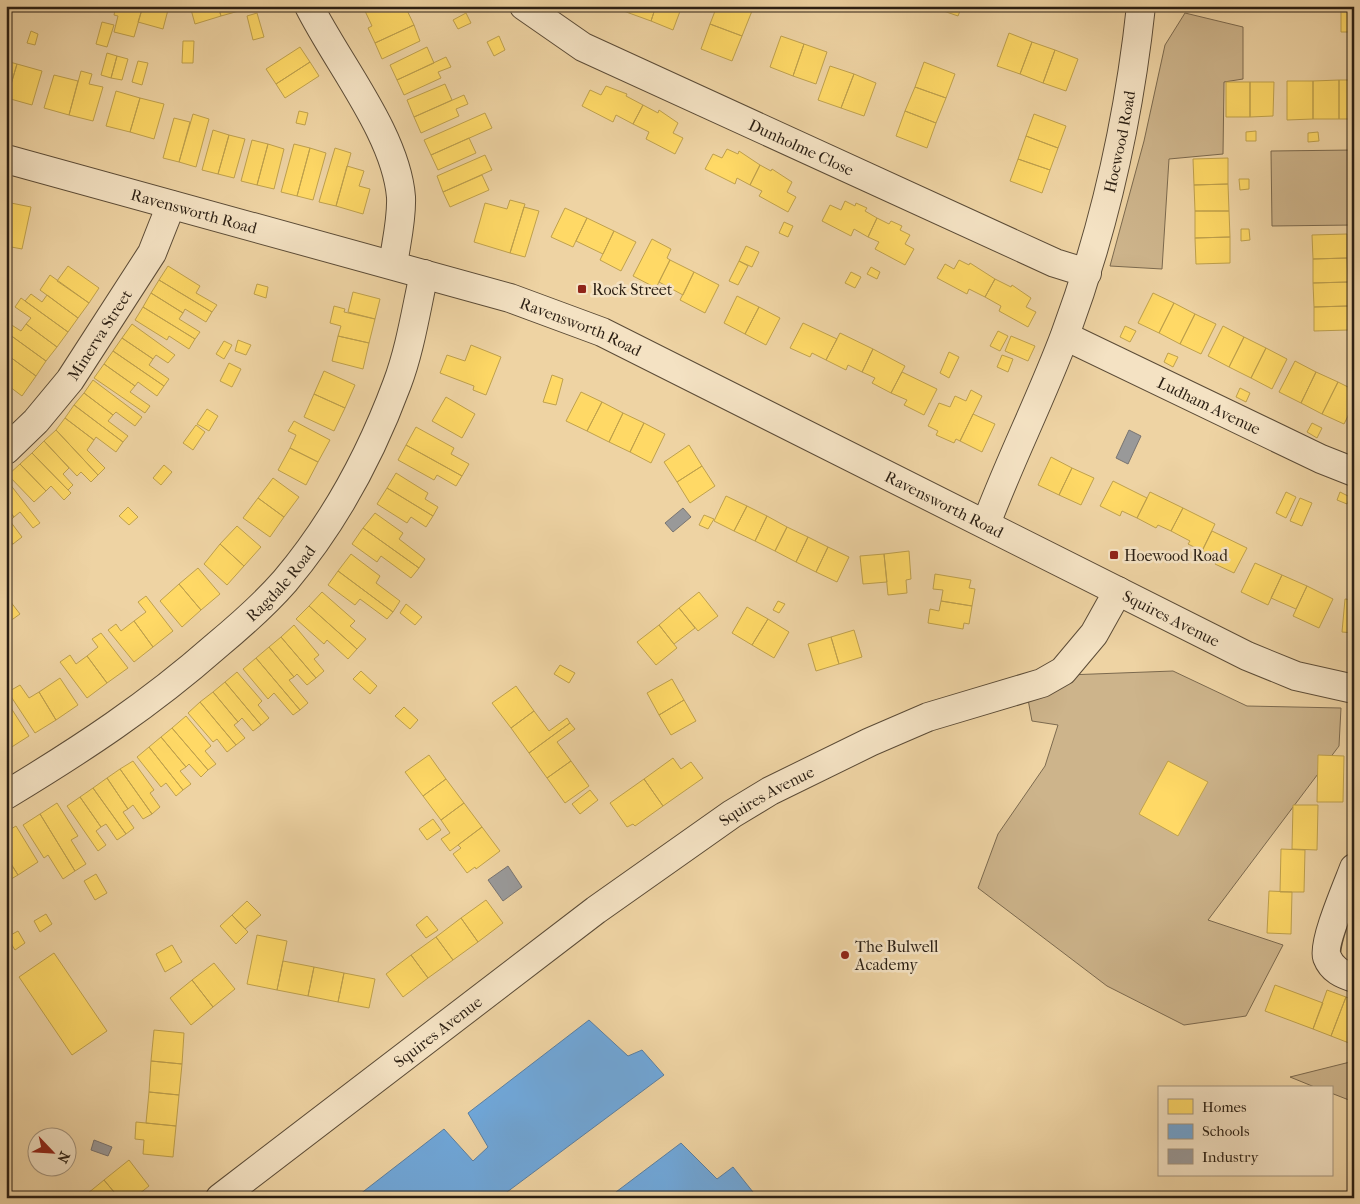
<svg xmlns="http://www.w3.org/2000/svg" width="1360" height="1204" font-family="'IM FELL French Canon',serif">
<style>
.green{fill:#cdb48b;stroke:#7c6a4f}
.homes{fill:#ffd966;stroke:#bfa14d}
.schools{fill:#6fa8dc;stroke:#5b7fa0}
.industry{fill:#999;stroke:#787471}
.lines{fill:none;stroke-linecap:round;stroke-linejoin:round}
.minor-casing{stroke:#5c4c37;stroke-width:30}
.minor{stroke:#f4e2c3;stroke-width:28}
.poi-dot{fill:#8f2418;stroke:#f4e2c3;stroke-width:2}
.labels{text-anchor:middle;stroke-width:5;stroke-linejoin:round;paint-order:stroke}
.street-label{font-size:16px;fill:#2b1f13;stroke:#f4e2c3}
.poi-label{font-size:16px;fill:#2b1f13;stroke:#f4e2c3;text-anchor:start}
</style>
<rect width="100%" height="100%" fill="#eed3a3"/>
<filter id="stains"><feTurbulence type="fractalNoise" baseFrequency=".004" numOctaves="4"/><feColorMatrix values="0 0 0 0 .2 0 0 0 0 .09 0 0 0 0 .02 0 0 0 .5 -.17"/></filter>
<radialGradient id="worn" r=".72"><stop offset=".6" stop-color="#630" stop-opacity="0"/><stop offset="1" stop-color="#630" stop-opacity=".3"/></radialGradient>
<path class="green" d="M1185,13L1243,27V79L1224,82L1223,154L1169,159L1162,269L1110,266L1144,141L1165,45Z
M1354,150V225L1272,226L1271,151Z
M1173,671L1247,706L1341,708L1339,746L1208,920L1283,945L1246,1016L1184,1025L1107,986L978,888L998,834L1045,766L1058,725L1032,721L1027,694L1067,675Z
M1354,1061V1102L1331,1093V1088H1317L1290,1077Z"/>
<path class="homes" d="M116,6H143L134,37L114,32L118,16L114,15Z
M143,6H169L163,29L138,22Z
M190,6H218L221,16L195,24Z
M218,6H245L246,9L221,16Z
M375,6H405L414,25L375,43L368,28L372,26L365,11Z
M610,6H631L629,13Z
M631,6H656L651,21L629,13Z
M656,6H682L673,30L651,21Z
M717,6H739L752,11L742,36L710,24Z
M936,6H962L958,16L935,8Z
M1341,6H1354V32H1341Z
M257,13L264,37L253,40L247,16Z
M466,13L471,23L458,29L453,20Z
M102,22L114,25L107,47L96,44Z
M710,24L742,36L732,61L701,49Z
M414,25L420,41L382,59L375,43Z
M31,31L38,34L35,45L27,43Z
M1009,33L1032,42L1020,74L997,66Z
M499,36L505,50L494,56L487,42Z
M781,36L804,44L793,76L770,67Z
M183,41H194L193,63H182Z
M1032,42L1055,50L1043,83L1020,74Z
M804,44L827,52L816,84L793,76Z
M300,47L310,62L276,84L266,69Z
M427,47L434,63L397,80L390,65Z
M1055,50L1078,59L1066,91L1043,83Z
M107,53L117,56L111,78L101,75Z
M117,56L128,59L122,80L111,78Z
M446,57L451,67L438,72L441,78L404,95L397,80Z
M6,61L17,64L7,98H6Z
M138,61L148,63L142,85L132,82Z
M310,62L319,76L285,98L276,84Z
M924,62L955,74L946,98L915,87Z
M17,64L42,71L32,105L7,98Z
M830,66L854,74L841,108L818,100Z
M81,71L92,74L89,84L103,87L93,121L69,115Z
M854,74L876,83L864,116L841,108Z
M54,75L78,81L69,115L44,108Z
M1339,80H1354V119H1339Z
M1339,80V119H1313V81Z
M1287,81H1313V119L1287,120Z
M1226,82H1250V117H1226Z
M1250,82H1274L1273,116L1250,117Z
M445,84L452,100L414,117L407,100Z
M606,86L627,94L626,96L643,105L633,124L616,115L613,122L582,106L590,90L601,95Z
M915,87L946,98L936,123L905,111Z
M116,91L140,98L130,132L106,126Z
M464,95L468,104L456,109L459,116L421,133L414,117Z
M140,98L164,104L154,139L130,132Z
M643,105L658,113L659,110L678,123L673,133L683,138L675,154L646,139L649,132L633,124Z
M299,111L308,113L305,125L296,123Z
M905,111L936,123L927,148L896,136Z
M485,113L492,128L431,155L424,140Z
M193,114L209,119L196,167L179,162Z
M1034,114L1066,126L1058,148L1026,136Z
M174,118L190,122L179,162L163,158Z
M213,130L229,135L218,174L202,170Z
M1256,131V141H1246V132Z
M1318,132L1319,141L1308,142V133Z
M229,135L245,139L234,178L218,174Z
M1026,136L1058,148L1050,170L1018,159Z
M469,138L476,153L438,170L431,155Z
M252,140L268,144L257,185L241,181Z
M268,144L284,149L274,189L257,185Z
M294,144L310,148L297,196L281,192Z
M310,148L326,153L313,200L297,196Z
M335,148L351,153L336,206L319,202Z
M727,149L738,154L739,151L760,165L750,185L737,178L735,184L705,169L713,154L722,158Z
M485,155L492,170L443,192L437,176Z
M1228,158V184L1194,185L1193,159Z
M1018,159L1050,170L1042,193L1010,181Z
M760,165L771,171L772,169L792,182L787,192L796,197L788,212L759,196L762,191L750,185Z
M347,166L364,171L359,186L370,189L363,214L336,206Z
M482,175L489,190L450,207L443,192Z
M1239,179H1249V189L1240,190Z
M1228,184L1229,211H1195L1194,185Z
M510,200L525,204L510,253L474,242L485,203L507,209Z
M845,201L855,206L856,203L867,208L865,211L877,218L868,237L854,229L851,236L822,221L830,205L841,210Z
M6,202L31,207L22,249L6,246Z
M524,207L539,211L525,257L510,253Z
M565,208L587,218L573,247L551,237Z
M1195,211H1229L1230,237L1195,238Z
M587,218L614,231L603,254L576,241Z
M877,218L889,224L891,221L902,226L900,230L910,235L905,244L914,249L905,265L875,249L879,242L868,237Z
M784,222L793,226L788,237L779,233Z
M1241,229H1249L1250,240L1241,241Z
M614,231L636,242L621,271L600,260Z
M1347,234V258L1313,259L1312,235Z
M1230,237V263L1196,264L1195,238Z
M652,239L671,249L667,258L670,260L656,288L633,276Z
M746,246L759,252L752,267L739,261Z
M1347,258L1348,282L1313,283V259Z
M670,260L694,272L683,295L659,282Z
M959,260L969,265L970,263L995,279L985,297L969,289L967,294L937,278L945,264L954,269Z
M739,261L748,266L738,285L729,281Z
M68,266L99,288L89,303L57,281Z
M168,266L200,286L196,293L217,305L212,312L159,280Z
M871,267L880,272L877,279L867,274Z
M694,272L719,285L705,313L680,300Z
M851,272L861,277L855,288L845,283Z
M50,275L89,303L78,318L40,290Z
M995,279L1011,287L1012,285L1031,298L1026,307L1036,312L1028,327L999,311L1001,306L985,297Z
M159,280L212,312L206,322L185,309L183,313L151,293Z
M1348,282V306L1314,307L1313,283Z
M257,284L268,287L266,298L254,294Z
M353,292L380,299L375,319L348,312Z
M151,293L183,313L179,319L200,332L195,339L143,307Z
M1153,293L1174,303L1159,333L1138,323Z
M31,294L42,302L47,295L78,318L68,332L25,301Z
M737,296L759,307L745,334L724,323Z
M21,298L68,332L57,347L26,324L31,318L15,307Z
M1174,303L1195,314L1180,344L1159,333Z
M334,306L345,309L344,312L375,319L369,343L338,336L341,326L330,323Z
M1348,306V330L1314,331V307Z
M143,307L195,339L189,349L169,336L167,340L135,320Z
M759,307L780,318L766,345L745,334Z
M1195,314L1216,324L1201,354L1180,344Z
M7,322L21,331L26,324L57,347L46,361L6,332Z
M803,323L837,339L826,360L812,353L810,357L790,348Z
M132,324L175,355L168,363L156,355L153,359L122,338Z
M1125,326L1136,331L1130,342L1120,337Z
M1223,326L1244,337L1229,367L1208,356Z
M998,331L1008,336L1000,351L990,346Z
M6,332L46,361L36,376L6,354L11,345L6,341Z
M840,333L873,349L862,372L848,365L846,370L826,360Z
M338,336L369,343L363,369L332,361Z
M1011,336L1035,346L1028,361L1005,351Z
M1244,337L1266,348L1251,378L1229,367Z
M122,338L153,359L149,365L169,379L164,386L113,351Z
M238,340L251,345L246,355L235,351Z
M224,341L232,345L224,359L216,354Z
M471,345L501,357L486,395L473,390L474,386L440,373L447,355L465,361Z
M1266,348L1287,359L1272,389L1251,378Z
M873,349L905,366L891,393L872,383L875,378L862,372Z
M113,351L164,386L157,396L138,382L135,386L104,364Z
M949,352L959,357L949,378L940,373Z
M1168,353L1178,357L1173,367L1164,362Z
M6,354L36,376L22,396L6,384Z
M1002,355L1013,359L1008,372L997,367Z
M1295,361L1316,372L1301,403L1279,392Z
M229,363L241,369L232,387L220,381Z
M104,364L135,386L130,392L150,406L145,413L94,378Z
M324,371L355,385L345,408L314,394Z
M902,372L937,389L924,415L904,405L907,400L891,393Z
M1316,372L1338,382L1322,414L1301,403Z
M552,375L563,379L556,405L543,402Z
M93,380L142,417L135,426L116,412L113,415L84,393Z
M1338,382L1354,390V404L1344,424L1322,414Z
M1240,388L1250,393L1246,402L1236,397Z
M971,390L982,396L960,441L956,439L954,443L936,435L938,431L928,426L939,403L950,407L955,396L966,401Z
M581,392L602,402L587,431L566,421Z
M84,393L113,415L108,421L128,436L123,442L74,405Z
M314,394L345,408L334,431L304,417Z
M446,397L475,414L462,438L432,421Z
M602,402L623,413L609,442L587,431Z
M74,405L123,442L116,452L96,437L94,440L65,418Z
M207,409L218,416L209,431L197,424Z
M623,413L644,423L630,452L609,442Z
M973,414L995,424L982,452L960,441Z
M65,418L94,440L87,450L105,468L98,475L56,430Z
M294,421L330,440L318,462L290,448L296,435L288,431Z
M644,423L665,434L651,463L630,452Z
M1312,423L1322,428L1317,438L1307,432Z
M196,425L205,432L193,450L183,443Z
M416,427L454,448L451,454L469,464L462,476L406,445Z
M56,430L98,475L91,482L81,472L77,476L44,441Z
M44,441L69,468L63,474L73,485L68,490L32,453Z
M406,445L462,476L456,486L437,475L434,480L398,460Z
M689,445L702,466L677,482L664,462Z
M290,448L318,462L306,485L278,470Z
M32,453L71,493L64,500L51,486L46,491L20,464Z
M1051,457L1072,468L1059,495L1038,485Z
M20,464L46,491L34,502L8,475Z
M164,465L172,472L161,485L153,478Z
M702,466L715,486L690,503L677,482Z
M1072,468L1094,478L1081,505L1059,495Z
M396,473L428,493L425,499L438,507L433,516L387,488Z
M273,478L299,497L284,517L258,498Z
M6,479L40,523L33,528L20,512L14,517L6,507Z
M1113,481L1147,498L1137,518L1122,511L1120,516L1100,506Z
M387,488L433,516L426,527L411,517L407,523L377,504Z
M1150,492L1183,508L1171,531L1158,525L1156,528L1137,518Z
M1286,492L1296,497L1286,518L1276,513Z
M1340,492L1350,497L1347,504L1337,500Z
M726,496L747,506L734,531L714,521Z
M258,498L284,517L270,537L243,518Z
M1300,498L1312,503L1302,526L1290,521Z
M747,506L767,516L755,541L734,531Z
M6,507L14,517L10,521L22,537L13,544L6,535Z
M128,507L138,517L129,525L119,516Z
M1183,508L1215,524L1202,551L1188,544L1190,541L1171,531Z
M375,513L403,533L399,539L425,559L419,568L363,528Z
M704,515L714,519L708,529L699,525Z
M767,516L787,527L775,551L755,541Z
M237,526L261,547L244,566L220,544Z
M787,527L808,537L796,562L775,551Z
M363,528L419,568L411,578L381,556L377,562L352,544Z
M1212,531L1247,548L1234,573L1215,564L1217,559L1202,551Z
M6,535L13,544L9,547L6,543Z
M808,537L828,547L816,572L796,562Z
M220,544L244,566L227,585L204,564Z
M828,547L849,557L837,582L816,572Z
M909,551L911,579L906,580L907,593L888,595L884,554Z
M351,554L380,576L376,583L400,601L393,612L338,571Z
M884,554L887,582L863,584L860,556Z
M1255,563L1282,575L1268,605L1241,592Z
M198,568L220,594L201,610L179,584Z
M338,571L393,612L387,619L360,599L355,605L328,585Z
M935,574L971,580L969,588L975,589L972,606L941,601L943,590L933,589Z
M1282,575L1307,586L1296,609L1271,598Z
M179,584L201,610L182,627L160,601Z
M1307,586L1333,599L1319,628L1293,616Z
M322,592L355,621L350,626L366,639L357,649L309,606Z
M699,592L718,616L698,631L679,608Z
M146,596L173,631L153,647L134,621L146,612L138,602Z
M1345,599L1354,600V633L1342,632Z
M10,601L20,614L6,624V604Z
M778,601L785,604L779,613L773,610Z
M941,601L972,606L969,624L964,623L963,629L928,623L930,609L939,611Z
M406,604L422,617L415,625L400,613Z
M309,606L357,649L348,659L327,640L324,644L296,619Z
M747,607L768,619L752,645L732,633Z
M679,608L695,628L674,644L659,625Z
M768,619L789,632L774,658L752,645Z
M134,621L153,647L134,662L108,630L116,624L121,631Z
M294,625L319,655L314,659L324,671L316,678L281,637Z
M659,625L677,648L656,665L637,642Z
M854,630L862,657L839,664L831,637Z
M101,633L128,668L107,683L87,656L98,647L92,639Z
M281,637L316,678L307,685L297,674L294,677L269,647Z
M831,637L839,664L816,671L808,644Z
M269,647L294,677L289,680L308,703L300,710L256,658Z
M70,655L76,664L87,656L107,683L87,698L60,662Z
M256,658L300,710L293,715L274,693L268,699L243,669Z
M560,665L575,673L569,683L554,674Z
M361,671L377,686L370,694L353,679Z
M237,672L262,701L258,705L269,718L261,725L225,682Z
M60,678L78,705L56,720L39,692Z
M672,679L684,700L659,715L647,693Z
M225,682L261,725L253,731L242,718L238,722L213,692Z
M20,685L29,698L39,692L56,720L35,733L8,692Z
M516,686L534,711L511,728L492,703Z
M213,692L238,722L234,725L245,738L236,745L200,702Z
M684,700L696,721L671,735L659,715Z
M200,702L236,745L227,752L217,739L213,742L188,713Z
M404,707L418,720L410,729L395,716Z
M11,708L29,736L7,750L6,711Z
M534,711L549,731L567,718L570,723L529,753L511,728Z
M186,716L211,746L205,751L216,764L208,770L172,728Z
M570,723L575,729L557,742L571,761L547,778L529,753Z
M172,728L208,770L201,777L189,764L186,767L161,737Z
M161,737L186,767L180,771L191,784L183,790L149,747Z
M149,747L183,790L176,796L166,783L161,787L137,757Z
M429,755L446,779L423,796L405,772Z
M1318,755L1344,756L1343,802H1317Z
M673,758L681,769L691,762L703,778L663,806L644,779Z
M133,761L154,790L150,793L160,807L152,814L120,769Z
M571,761L589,786L565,803L547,778Z
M1168,761L1208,782L1178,836L1139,814Z
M120,769L152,814L143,819L133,805L128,809L107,778Z
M107,778L128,809L123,812L134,828L126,834L93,788Z
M446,779L464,803L441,820L423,796Z
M644,779L663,806L635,826L633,824L627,827L610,803Z
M93,788L126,834L117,840L106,824L101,827L80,797Z
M590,790L598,800L580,814L572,804Z
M80,797L101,827L96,831L106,845L98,851L67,806Z
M57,803L78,836L71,840L86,864L75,871L40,814Z
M464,803L482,827L450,851L441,839L450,833L441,820Z
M1293,805H1318L1317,850L1292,849Z
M40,814L75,871L63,879L48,855L44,858L23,825Z
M433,819L441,830L427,840L419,829Z
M16,826L38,862L18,875L6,856V832Z
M482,827L500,851L476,869L475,867L467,873L453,854L461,848L458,845Z
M1281,849L1305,850L1304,892H1280Z
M6,856L18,875L6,882Z
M96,874L107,893L95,900L84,881Z
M1269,891L1292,892L1291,934L1267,933Z
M486,900L503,923L478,942L461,918Z
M247,901L261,915L245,929L232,915Z
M46,914L52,924L40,932L34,921Z
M232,915L248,932L236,944L220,926Z
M427,916L438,930L426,938L416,925Z
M461,918L478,942L453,960L436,937Z
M18,931L25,943L15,950L7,937Z
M257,935L287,941L277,990L247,984Z
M436,937L453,960L428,978L411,955Z
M172,945L182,962L165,972L156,954Z
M54,953L107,1031L72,1055L19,977Z
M411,955L428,978L403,997L386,974Z
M283,961L314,967L308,996L277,990Z
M214,963L235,989L213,1007L192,980Z
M314,967L344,973L338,1002L308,996Z
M344,973L375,979L369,1008L338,1002Z
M192,980L213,1007L191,1025L170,998Z
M1275,985L1323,1003L1313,1029L1265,1011Z
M1327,990L1346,997L1331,1036L1313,1029Z
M1346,997L1354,1000V1030L1349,1043L1331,1036Z
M154,1030L184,1033L182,1064L151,1061Z
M151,1061L182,1064L179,1095L149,1092Z
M149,1092L179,1095L176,1126L146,1123Z
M136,1122L176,1126L173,1157L143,1154L144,1140L135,1139Z
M129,1160L149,1186L134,1198H119L104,1180Z
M104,1180L119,1198H82Z"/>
<path class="schools" d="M589,1020L628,1056L642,1050L664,1075L499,1198H355L444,1129L473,1161L488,1147L468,1113Z
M681,1143L717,1179L733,1167L757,1197L608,1198Z"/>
<path class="industry" d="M1129,430L1141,436L1128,464L1116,458Z
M683,508L691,517L673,532L665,523Z
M508,866L522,887L503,901L488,880Z
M94,1140L112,1147L108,1156L91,1150Z"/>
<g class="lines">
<defs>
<g id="minor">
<path d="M309,6C338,64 396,134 401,197C402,220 396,243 393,265"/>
<path id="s1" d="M524,6L583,47L1055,263L1087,273"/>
<path id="s2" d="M6,159L510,298L602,332L1247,656L1296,676L1354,689"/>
<path id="s3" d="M1065,336L1321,459L1354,472"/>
<path id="s4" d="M6,450L36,421L70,380L152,253L171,205"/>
<path id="s5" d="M986,524C1010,460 1041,399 1065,335C1104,230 1129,118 1141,6"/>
<path id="s6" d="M6,795C82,749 149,705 216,646C240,626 264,605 285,581C333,524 371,454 397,384C410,350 416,310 424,274"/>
<path d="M1354,868C1348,884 1322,944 1327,957C1332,970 1342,974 1354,978"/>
<path id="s7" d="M220,1198L596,910L732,814L770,791L870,742L928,717L1042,683L1063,671L1094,634L1118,591"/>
</g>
</defs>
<use href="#minor" class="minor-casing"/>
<use href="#minor" class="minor"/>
</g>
<g class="poi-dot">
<rect x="577" y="284" width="10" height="10" rx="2.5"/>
<rect x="1109" y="550" width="10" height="10" rx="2.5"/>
<circle cx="845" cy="955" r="5"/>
</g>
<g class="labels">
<g class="street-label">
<text dy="6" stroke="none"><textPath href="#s5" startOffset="406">Hoewood Road</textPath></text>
<text dy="6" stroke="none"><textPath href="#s1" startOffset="312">Dunholme Close</textPath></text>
<text dy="6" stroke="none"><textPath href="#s2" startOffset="195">Ravensworth Road</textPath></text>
<text dy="6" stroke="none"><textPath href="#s2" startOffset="599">Ravensworth Road</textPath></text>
<text dy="6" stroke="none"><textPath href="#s4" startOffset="149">Minerva Street</textPath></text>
<text dy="6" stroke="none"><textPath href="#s3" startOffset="160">Ludham Avenue</textPath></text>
<text dy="6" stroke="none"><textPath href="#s2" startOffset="1004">Ravensworth Road</textPath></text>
<text dy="6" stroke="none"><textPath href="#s6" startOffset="348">Ragdale Road</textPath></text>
<text dy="6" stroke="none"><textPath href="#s2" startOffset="1258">Squires Avenue</textPath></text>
<text dy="6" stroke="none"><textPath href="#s7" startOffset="679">Squires Avenue</textPath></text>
<text dy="6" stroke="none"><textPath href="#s7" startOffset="274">Squires Avenue</textPath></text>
</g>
<g class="poi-label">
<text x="592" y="295">Rock Street</text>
<text x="1124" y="561">Hoewood Road</text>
<text x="855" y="952">The Bulwell<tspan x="855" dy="18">Academy</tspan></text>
</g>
</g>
<rect width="1360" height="1204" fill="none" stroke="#eed3a3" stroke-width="25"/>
<rect x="8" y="8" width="1345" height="1189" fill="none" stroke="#2b1f13" stroke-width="2.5"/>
<rect x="12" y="12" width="1335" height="1179" fill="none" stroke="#2b1f13"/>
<rect x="1158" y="1086" width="175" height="90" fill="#f4e2c3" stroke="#a4947d"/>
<rect x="1168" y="1099" width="25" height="15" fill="#ffd966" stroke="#a4947d"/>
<text x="1202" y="1112" font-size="15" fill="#2b1f13">Homes</text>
<rect x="1168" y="1124" width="25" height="15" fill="#6fa8dc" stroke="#a4947d"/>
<text x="1202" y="1136" font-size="15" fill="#2b1f13">Schools</text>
<rect x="1168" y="1149" width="25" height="15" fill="#999999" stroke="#a4947d"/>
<text x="1202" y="1162" font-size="15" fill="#2b1f13">Industry</text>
<g transform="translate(52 1152) rotate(115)"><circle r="24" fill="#f4e2c3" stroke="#a4947d"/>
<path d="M0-4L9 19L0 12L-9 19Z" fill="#8f2418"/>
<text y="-8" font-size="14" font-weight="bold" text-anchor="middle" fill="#2b1f13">N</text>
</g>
<rect width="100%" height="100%" filter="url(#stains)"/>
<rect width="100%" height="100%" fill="url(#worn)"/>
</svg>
